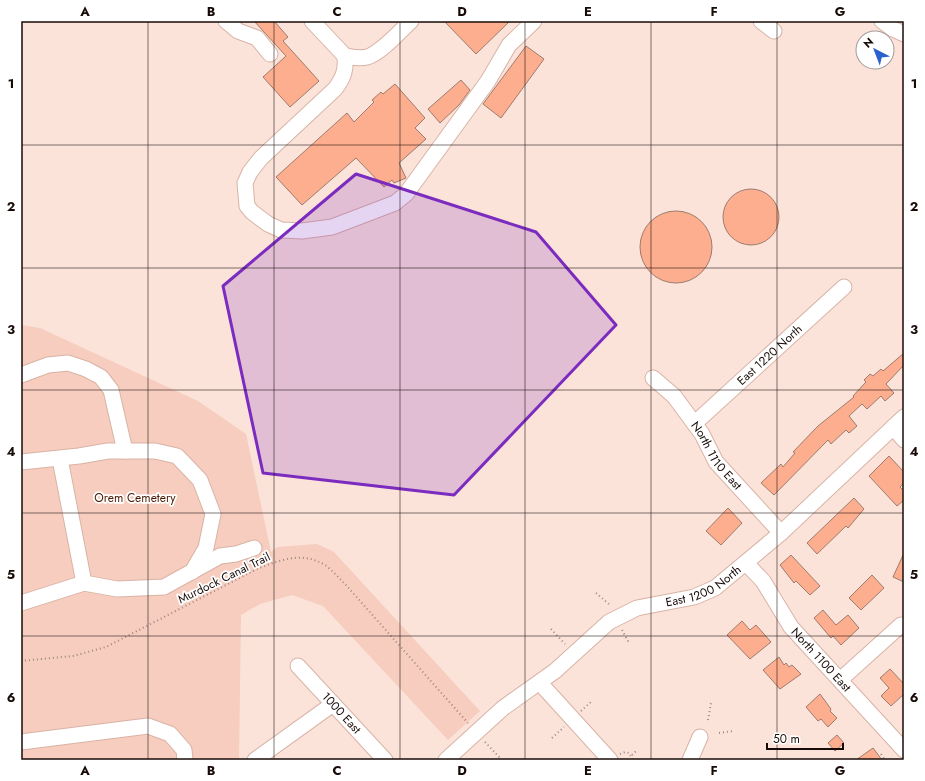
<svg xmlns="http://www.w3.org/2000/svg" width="925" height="781" font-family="Jost,sans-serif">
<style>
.green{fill:#f6cdbe}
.building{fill:#fdae8f;stroke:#9e7b6e}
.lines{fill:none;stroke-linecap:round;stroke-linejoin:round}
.minor-casing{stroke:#d9b3a5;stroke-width:17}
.path{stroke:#9c8881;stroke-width:2;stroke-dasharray:1 3;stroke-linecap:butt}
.minor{stroke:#fff;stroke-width:15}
.marked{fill:#7b2cbf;fill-opacity:0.2;stroke:#7b2cbf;stroke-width:3;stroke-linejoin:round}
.grid{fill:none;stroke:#180b07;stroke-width:1;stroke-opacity:0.55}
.labels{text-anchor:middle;stroke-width:3.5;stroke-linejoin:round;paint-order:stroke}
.street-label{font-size:12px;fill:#180b07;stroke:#fff}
.park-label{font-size:12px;fill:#4a1a04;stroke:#fff}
.neatline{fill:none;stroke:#180b07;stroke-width:1.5}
.grid-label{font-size:13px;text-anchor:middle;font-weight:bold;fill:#180b07}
</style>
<rect width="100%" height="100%" fill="#fbe3da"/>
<path class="green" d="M21,325L40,328L198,401L246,434L271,552L277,547L317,544L334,552L480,711L448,740L323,606L292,595L260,604L241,615L239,760H21Z"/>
<path class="building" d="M254,21H274L288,37L283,41L319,81L290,107L263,77L286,56Z
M444,21H510L476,54Z
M526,46L544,59L501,118L483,104Z
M461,80L470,90L459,105L440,123L428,109Z
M395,84L425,118L415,128L426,139L399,163L406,178L394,183L392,180L384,187L356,158L302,205L276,177L347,113L354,122L374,102L372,100L381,92L383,94Z
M723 217a28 28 0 1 1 56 0a28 28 0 1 1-56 0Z
M640 247a36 36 0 1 1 72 0a36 36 0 1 1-72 0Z
M904,353V365L886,384L894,393L885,401L881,396L867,409L862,404L849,416L857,426L849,433L846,430L831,444L828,440L774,495L761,483L781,464L783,467L795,453L793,452L818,426L854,397L853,396L866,382L864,380L870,374L873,376L881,369L883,371Z
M889,456L904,472V483L900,487L904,491V500L897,506L869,476Z
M854,498L864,509L848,528L846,526L817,554L807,543Z
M728,508L742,523L721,545L706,531Z
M904,553V582L893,577Z
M791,555L820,586L810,595L796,581L794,583L780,565Z
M872,575L884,588L861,610L849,598Z
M823,610L836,625L848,615L859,628L841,645L833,636L831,638L814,618Z
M742,621L750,630L756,625L771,642L750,659L727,635Z
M779,657L784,665L786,663L789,667L792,665L801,674L780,689L763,670Z
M890,669L904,684V694L891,706L881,696L889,688L880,678Z
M820,694L831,709L830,711L837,718L828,727L821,719L818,721L806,707Z
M837,735L844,743L835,751L828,743Z
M873,748L882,760H856Z"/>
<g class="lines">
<defs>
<g id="minor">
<path d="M226,21L238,31L257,38L270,54"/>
<path d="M312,21L345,56"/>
<path d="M411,21C400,31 381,53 367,57C359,59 352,57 345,56C346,70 344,77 335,89L261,158L250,172L245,183L247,206L252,212L268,224L281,230L302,231L332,227L395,203L406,194L488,81L509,45L534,21"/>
<path d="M761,21L774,31"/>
<path d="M882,21L893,29L904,34"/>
<path d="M21,375L48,365L68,363L86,369L101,377L111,390L125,451"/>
<path id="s1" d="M653,378L674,396L702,434L716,462L781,533"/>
<path id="s2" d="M695,423L844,287"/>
<path d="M893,427L904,440"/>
<path d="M60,459L84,583"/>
<path d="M21,462L79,456L108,451H155L177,456L200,480L213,514L206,548L192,572"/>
<path id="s3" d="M746,563L763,581L791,627L904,750"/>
<path d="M21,603L84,583L117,589L164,587L220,556L236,554L254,548"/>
<path id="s4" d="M298,666L385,760"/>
<path d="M840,680L901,625"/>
<path d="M540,683L610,760"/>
<path d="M21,742L148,726L170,734L184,750L185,760"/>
<path d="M255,760L333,704"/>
<path id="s5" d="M446,760L503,708L555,671L609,622L637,608L694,597L715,588L781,533L904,417"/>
<path d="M690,760L700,737"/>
</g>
</defs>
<use href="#minor" class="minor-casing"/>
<path class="path" d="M596,593L610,605
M551,629L565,644
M622,630L629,643
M21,661L73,656L106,647L257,569C280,560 302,551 325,565C332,570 339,578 345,584L468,723
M581,711L592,701
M708,720L711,703
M719,733L733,731
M552,738L564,727
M485,742L502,760
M620,754L625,752L629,753L633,760
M881,754L885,760
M632,755L636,751"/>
<use href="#minor" class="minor"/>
</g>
<path class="marked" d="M356,174L536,232L616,325L454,495L263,473L223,286Z"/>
<path class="grid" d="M148,21V760M274,21V760M400,21V760M525,21V760M651,21V760M777,21V760M21,145H904M21,268H904M21,390H904M21,513H904M21,636H904"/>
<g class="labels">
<g class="street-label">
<text dy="4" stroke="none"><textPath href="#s2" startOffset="101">East 1220 North</textPath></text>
<text dy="4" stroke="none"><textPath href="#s1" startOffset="101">North 1110 East</textPath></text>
<text transform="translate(224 578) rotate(-26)" y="4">Murdock Canal Trail</text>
<text dy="4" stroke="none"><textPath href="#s5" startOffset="316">East 1200 North</textPath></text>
<text dy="4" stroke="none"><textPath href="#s3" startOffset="123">North 1100 East</textPath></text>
<text dy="4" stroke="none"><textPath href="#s4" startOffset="64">1000 East</textPath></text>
</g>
<g class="park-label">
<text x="135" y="502">Orem Cemetery</text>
</g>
</g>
<rect width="925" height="781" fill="none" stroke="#ffffff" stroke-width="44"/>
<g transform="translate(875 50) rotate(318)"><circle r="19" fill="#ffffff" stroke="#a39d9c"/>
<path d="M0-3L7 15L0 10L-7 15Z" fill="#2961cf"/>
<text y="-6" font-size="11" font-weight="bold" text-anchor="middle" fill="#180b07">N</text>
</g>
<path d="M767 743v6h76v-6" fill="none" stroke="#180b07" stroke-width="2"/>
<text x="773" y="743" font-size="12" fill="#180b07" stroke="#ffffff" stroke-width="3" paint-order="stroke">50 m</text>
<rect x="22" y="22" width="881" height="737" class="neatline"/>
<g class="grid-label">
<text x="85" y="16">A</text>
<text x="211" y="16">B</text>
<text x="337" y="16">C</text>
<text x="462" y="16">D</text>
<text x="588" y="16">E</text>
<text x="714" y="16">F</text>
<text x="840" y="16">G</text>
<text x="11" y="88">1</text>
<text x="914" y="88">1</text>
<text x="11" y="211">2</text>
<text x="914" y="211">2</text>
<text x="11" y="334">3</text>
<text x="914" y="334">3</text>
<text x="11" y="456">4</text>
<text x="914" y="456">4</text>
<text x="11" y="579">5</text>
<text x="914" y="579">5</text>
<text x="11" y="702">6</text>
<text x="914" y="702">6</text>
<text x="85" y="775">A</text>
<text x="211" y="775">B</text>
<text x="337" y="775">C</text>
<text x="462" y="775">D</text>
<text x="588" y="775">E</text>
<text x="714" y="775">F</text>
<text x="840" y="775">G</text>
</g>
</svg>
